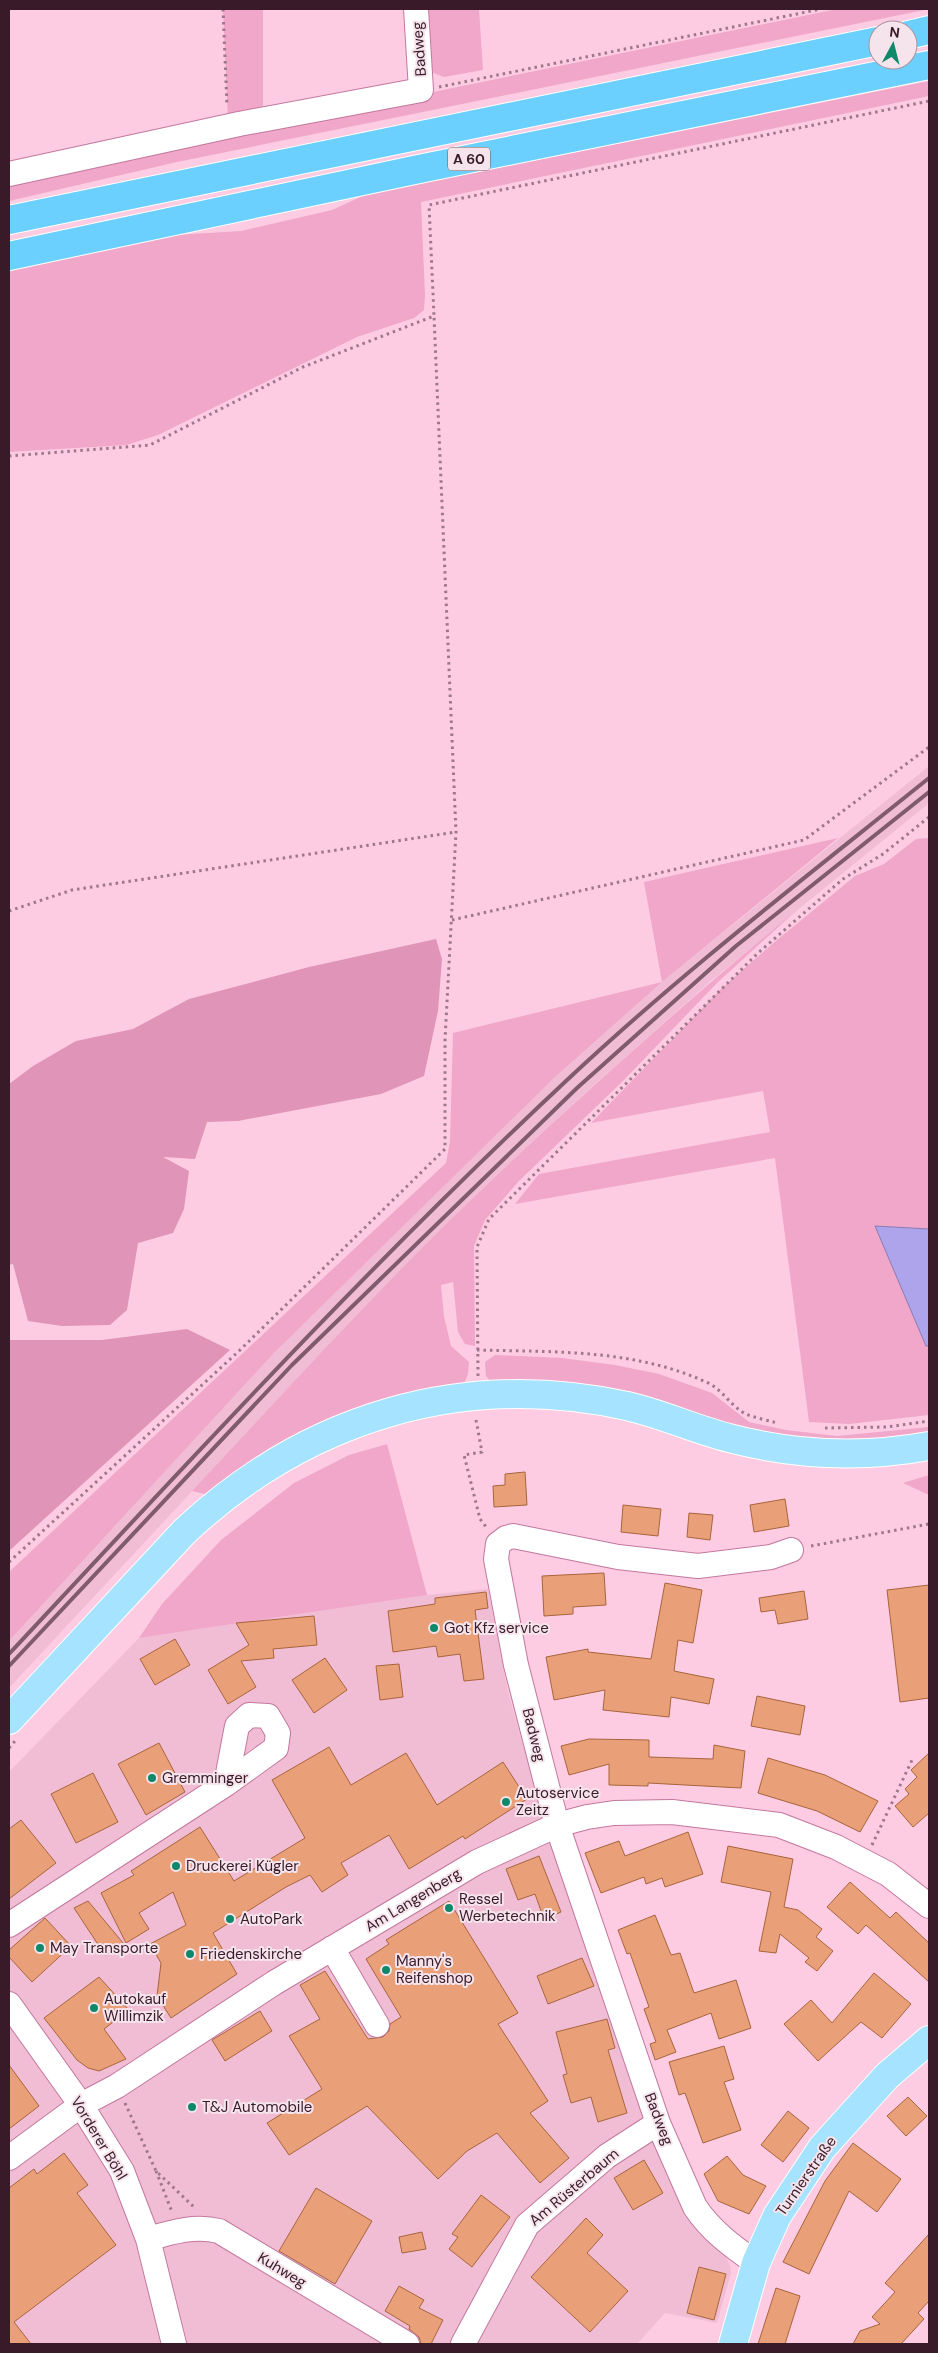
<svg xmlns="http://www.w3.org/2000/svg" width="938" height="2353" font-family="'DM Sans',sans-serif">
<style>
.built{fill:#f1bdd5}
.green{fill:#f0a7c9}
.forest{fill:#e094b8}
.water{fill:#ada4eb;stroke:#8a7bb1}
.building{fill:#e9a078;stroke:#a8643d}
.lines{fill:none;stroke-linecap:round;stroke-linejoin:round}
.minor-casing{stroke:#c3789d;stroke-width:26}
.major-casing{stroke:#fff;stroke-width:30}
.highway-casing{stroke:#fff;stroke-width:30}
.path{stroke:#9f778a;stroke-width:3;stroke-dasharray:2.5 4;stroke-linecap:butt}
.minor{stroke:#fff;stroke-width:24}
.major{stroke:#a6e3fe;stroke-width:28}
.highway{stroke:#6bd0fd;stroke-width:28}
.rail{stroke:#805b6d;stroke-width:4}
.poi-dot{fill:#10886a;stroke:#f5e4eb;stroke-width:2}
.labels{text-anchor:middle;stroke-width:4;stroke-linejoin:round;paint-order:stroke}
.shield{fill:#f5e4eb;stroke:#715763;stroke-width:1}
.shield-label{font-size:14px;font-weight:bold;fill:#381a29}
.street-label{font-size:15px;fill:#381a29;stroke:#f5e4eb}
.poi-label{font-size:15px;fill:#381a29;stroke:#f5e4eb;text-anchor:start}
</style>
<rect width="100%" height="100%" fill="#fdcce2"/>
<path class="built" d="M929,766V803L713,979L584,1094L447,1223L304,1371L9,1688V1641L274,1353L554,1078L662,982Z
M488,1589L508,1692L554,1855L645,2107L702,2231L726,2257L730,2265L731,2273L717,2323L665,2313L637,2344H9V1772L139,1638L427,1595Z"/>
<path class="green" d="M223,9H263V114L228,121Z
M422,9H479L483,70L444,77L426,70Z
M837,9H929L177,162L9,201V179Z
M929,81V96L421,202L425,295L424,310L414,318L357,337L158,435L126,445L9,452V271L175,235L241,231L332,210L367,194Z
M838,838L662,982L554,1078L274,1353L9,1641V1572L446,1163L450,1141L453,1033L662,982L644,882Z
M929,838V1229L876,1226L926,1346H929V1415L849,1424L809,1422L775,1158L515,1204L539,1174L770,1132L763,1091L591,1123L722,988L777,940L855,876L884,864L916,839Z
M798,909L717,983L623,1081L519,1181L485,1220L474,1246L475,1346L465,1344L458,1332L453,1282L441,1285L444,1316L451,1346L469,1362L468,1374L462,1388L329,1421L268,1450L205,1494L192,1491C276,1401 360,1309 448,1222C561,1113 677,1009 798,909Z
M495,1355L562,1358L615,1365L659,1374L712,1393L749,1422L786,1430L837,1436L929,1427V1437L839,1444L720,1426L686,1409L637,1397L492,1383L486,1376L485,1362Z
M387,1444L427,1595L139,1638L162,1604L221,1540L294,1483L349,1455Z
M929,1475V1495L903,1483Z"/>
<path class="forest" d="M436,939L442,959L438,1011L424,1076L381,1094L238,1121L207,1122L195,1159L163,1157L189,1171L184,1209L173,1233L138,1243L127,1310L110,1325L62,1326L28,1321L13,1264L9,1265V1084L33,1066L76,1041L133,1029L189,999L309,967Z
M187,1329L230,1350L9,1551V1340H102Z"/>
<path class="water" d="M875,1226L929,1229V1346H926Z"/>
<path class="building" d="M525,1472L527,1505L494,1507L493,1486L505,1485V1474Z
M785,1499L789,1526L754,1532L750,1505Z
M623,1505L661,1509L658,1536L621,1532Z
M689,1513L713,1515L710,1540L687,1537Z
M604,1573L606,1605L573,1607V1614L544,1616L542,1576Z
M665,1583L702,1590L693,1643L678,1640L674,1671L714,1679L709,1704L671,1697L669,1717L603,1710L605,1690L554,1700L546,1657L588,1649V1652L651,1659Z
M929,1585V1698L900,1702L887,1590Z
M804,1591L808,1619L778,1624L775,1610L761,1612L759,1598Z
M486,1592L488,1608L475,1610L484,1679L464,1681L460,1654L438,1657L436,1646L393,1652L388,1611L435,1604V1598Z
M314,1616L317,1645L273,1649L274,1658L241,1661L256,1687L228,1704L208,1670L249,1645L236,1623Z
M175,1639L190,1665L155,1685L140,1659Z
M325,1658L347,1690L314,1713L292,1680Z
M399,1664L403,1697L380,1700L376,1666Z
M757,1696L805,1706L800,1735L751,1726Z
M589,1739L649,1740V1757L713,1759L714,1745L745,1751L741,1788L648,1783V1786L609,1785V1764L569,1775L561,1746Z
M159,1743L185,1792L146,1815L118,1764Z
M329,1747L351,1785L406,1753L437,1805L503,1762L527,1799L465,1839L463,1836L409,1869L389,1835L341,1863L348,1875L322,1892L310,1875L286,1887L213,1933L237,1974L171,2018L157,1996L161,1963L150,1944L186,1925L173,1892L139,1913L149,1929L126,1943L101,1893L134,1875L131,1871L200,1827L234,1881L305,1838L272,1780Z
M929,1753V1813L913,1827L895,1806L909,1794L905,1789L917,1777L911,1770Z
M768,1758L825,1775L878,1801L860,1832L817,1811L758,1793Z
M93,1773L118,1822L76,1843L51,1794Z
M21,1820L56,1863L9,1899V1829Z
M688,1832L703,1874L665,1887L662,1878L646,1884L644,1877L601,1893L585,1853L619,1841L625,1856Z
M728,1846L793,1859L784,1907L798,1910L822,1929L816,1937L833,1951L817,1971L805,1962L809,1958L780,1934L776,1953L759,1951L771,1892L721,1882Z
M539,1856L561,1912L544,1919L535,1894L518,1900L506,1869Z
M850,1882L890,1918L896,1912L929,1943V1982L866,1925L858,1934L827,1907Z
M88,1901L124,1944L105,1955L74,1908Z
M449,1901L518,2013L498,2024L548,2101L530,2113L569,2158L540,2183L497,2133L467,2151L438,2179L367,2106L289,2155L267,2123L322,2089L289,2036L320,2019L300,1985L325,1971L368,2039L383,2037L389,2031L390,2024L401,2017L366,1959L389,1944L386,1940Z
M655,1915L671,1955L680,1953L694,1993L736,1980L751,2028L719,2039L711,2013L667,2030L676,2052L655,2060L650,2044L656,2042L644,2009L649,2007L630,1953L627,1954L618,1930Z
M45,1918L71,1946L32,1982L9,1957V1950Z
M582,1958L594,1986L548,2004L537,1976Z
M874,1973L911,2004L882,2038L861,2022L818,2061L784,2024L811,2000L832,2023Z
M99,1977L129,2010L104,2029L126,2059L99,2071L88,2068L77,2060L44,2018Z
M260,2011L272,2031L225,2061L212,2040Z
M607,2019L615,2048L608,2050L627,2113L598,2122L591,2097L571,2103L563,2075L567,2074L556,2032Z
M724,2046L734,2079L724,2082L741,2130L703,2143L685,2093L679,2095L669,2062Z
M9,2065L39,2106L9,2129Z
M908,2097L927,2116L906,2136L887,2116Z
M788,2111L809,2128L783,2162L761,2145Z
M853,2143L901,2179L877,2212L849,2191L809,2274L783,2262L825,2181Z
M64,2153L88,2185L77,2193L116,2245L14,2322L31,2344H9V2188L34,2169L37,2174Z
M727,2156L743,2175L766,2186L749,2214L718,2201L704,2174Z
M644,2160L663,2193L633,2210L614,2178Z
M316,2188L372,2221L335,2284L279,2251Z
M481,2195L510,2217L472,2267L449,2249L458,2237L452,2234Z
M586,2218L603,2235L587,2253L628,2291L590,2332L531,2277Z
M422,2232L426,2249L402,2253L399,2237Z
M929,2234V2301L918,2313L924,2319L901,2344H853L860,2331L880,2324L872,2317L895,2292L885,2283Z
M699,2267L726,2274L714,2320L687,2313Z
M399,2286L424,2300L419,2308L443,2320L431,2344H421L419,2337L409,2329L410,2326L385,2311Z
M776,2288L800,2296L785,2344H758Z"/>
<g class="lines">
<defs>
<path id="minor" d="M9,174L239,124L421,90L416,9
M9,1925L226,1784L276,1748L278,1733L268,1716L249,1715L237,1726L226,1784
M332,1948L377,2025
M9,2004L81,2105L122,2171L148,2239L174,2344
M9,2158L81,2105L117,2086L274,1983L477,1862L557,1825L587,1817L614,1813L672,1812L779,1825L836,1847L888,1874L929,1906
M148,2239C172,2232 195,2225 219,2231L407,2344
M756,2263C733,2247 711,2231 695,2207L658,2123L557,1825L516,1665L496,1559L498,1544L506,1538L513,1536L618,1557L698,1566L771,1557L791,1550
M463,2344L527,2225L607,2156L658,2123"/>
<path id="major" d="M9,1720L185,1531C307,1417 462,1370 627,1406C662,1414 694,1429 729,1438C794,1455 863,1458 929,1446
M733,2344L756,2263L777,2216L822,2148L887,2076L929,2040"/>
<path id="highway" d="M908,35L929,30
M9,220L878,41
M9,256L419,169L929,65"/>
</defs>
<use href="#minor" class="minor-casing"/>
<use href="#major" class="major-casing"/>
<use href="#highway" class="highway-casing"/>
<path class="path" d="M223,9L227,106
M439,87L821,9
M9,456L150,445L303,367L434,316L429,205L929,101
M9,911L72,890L456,832
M452,920L804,840L929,747
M477,1350C554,1352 634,1349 706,1382C721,1388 730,1405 744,1413C754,1418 767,1420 777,1423
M478,1376L477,1247L489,1219L758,953L843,879L883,854L929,817
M476,1420L482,1452L464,1455L480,1519L487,1528
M825,1428L887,1427L929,1421
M811,1546L929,1524
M9,1562L239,1351L445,1149V1040L456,832L434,316
M9,1748L15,1741
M872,1845L913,1758
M125,2103L156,2171L195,2208
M156,2171L172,2212"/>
<use href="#minor" class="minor"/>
<use href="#major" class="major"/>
<use href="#highway" class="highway"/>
<path class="rail" d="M9,1654C191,1459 371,1263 566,1081C681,973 806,877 929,778
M9,1666L292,1365L577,1088L736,946L929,792"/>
</g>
<g class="poi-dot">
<circle cx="434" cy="1628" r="5"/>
<circle cx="152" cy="1778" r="5"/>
<circle cx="506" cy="1802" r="5"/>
<circle cx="176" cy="1866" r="5"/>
<circle cx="449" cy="1908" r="5"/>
<circle cx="230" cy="1919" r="5"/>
<circle cx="40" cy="1948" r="5"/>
<circle cx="190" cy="1954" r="5"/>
<circle cx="386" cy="1970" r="5"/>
<circle cx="94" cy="2008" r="5"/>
<circle cx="192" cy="2107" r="5"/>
</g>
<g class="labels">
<rect class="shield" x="448" y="147.5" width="42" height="23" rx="4"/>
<g class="shield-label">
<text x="469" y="164">A 60</text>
</g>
<g class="street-label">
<text transform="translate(419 49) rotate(-94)" y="5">Badweg</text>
<text transform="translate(534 1735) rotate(76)" y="5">Badweg</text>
<text transform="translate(413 1900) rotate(-31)" y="5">Am Langenberg</text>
<text transform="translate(659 2119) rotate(69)" y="5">Badweg</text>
<text transform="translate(99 2138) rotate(59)" y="5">Vorderer Böhl</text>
<text transform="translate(806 2176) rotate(-55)" y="5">Turnierstraße</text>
<text transform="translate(574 2187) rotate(-40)" y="5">Am Rüsterbaum</text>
<text transform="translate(282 2270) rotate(31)" y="5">Kuhweg</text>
</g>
<g class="poi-label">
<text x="444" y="1633">Got Kfz service</text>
<text x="162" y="1783">Gremminger</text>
<text x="516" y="1798">Autoservice<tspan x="516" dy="17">Zeitz</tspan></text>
<text x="186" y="1871">Druckerei Kügler</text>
<text x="459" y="1904">Ressel<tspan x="459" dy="17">Werbetechnik</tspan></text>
<text x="240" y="1924">AutoPark</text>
<text x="50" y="1953">May Transporte</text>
<text x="200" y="1959">Friedenskirche</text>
<text x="396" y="1966">Manny's<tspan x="396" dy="17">Reifenshop</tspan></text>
<text x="104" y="2004">Autokauf<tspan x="104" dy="17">Willimzik</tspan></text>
<text x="202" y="2112">T&amp;J Automobile</text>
</g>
</g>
<rect width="938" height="2353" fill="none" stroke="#381a29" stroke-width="20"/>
<g transform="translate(893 45) rotate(7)"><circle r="24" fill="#f5e4eb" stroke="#a9939d"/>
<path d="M0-4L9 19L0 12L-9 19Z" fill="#10886a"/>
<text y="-8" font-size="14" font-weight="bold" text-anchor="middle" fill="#381a29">N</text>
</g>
</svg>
